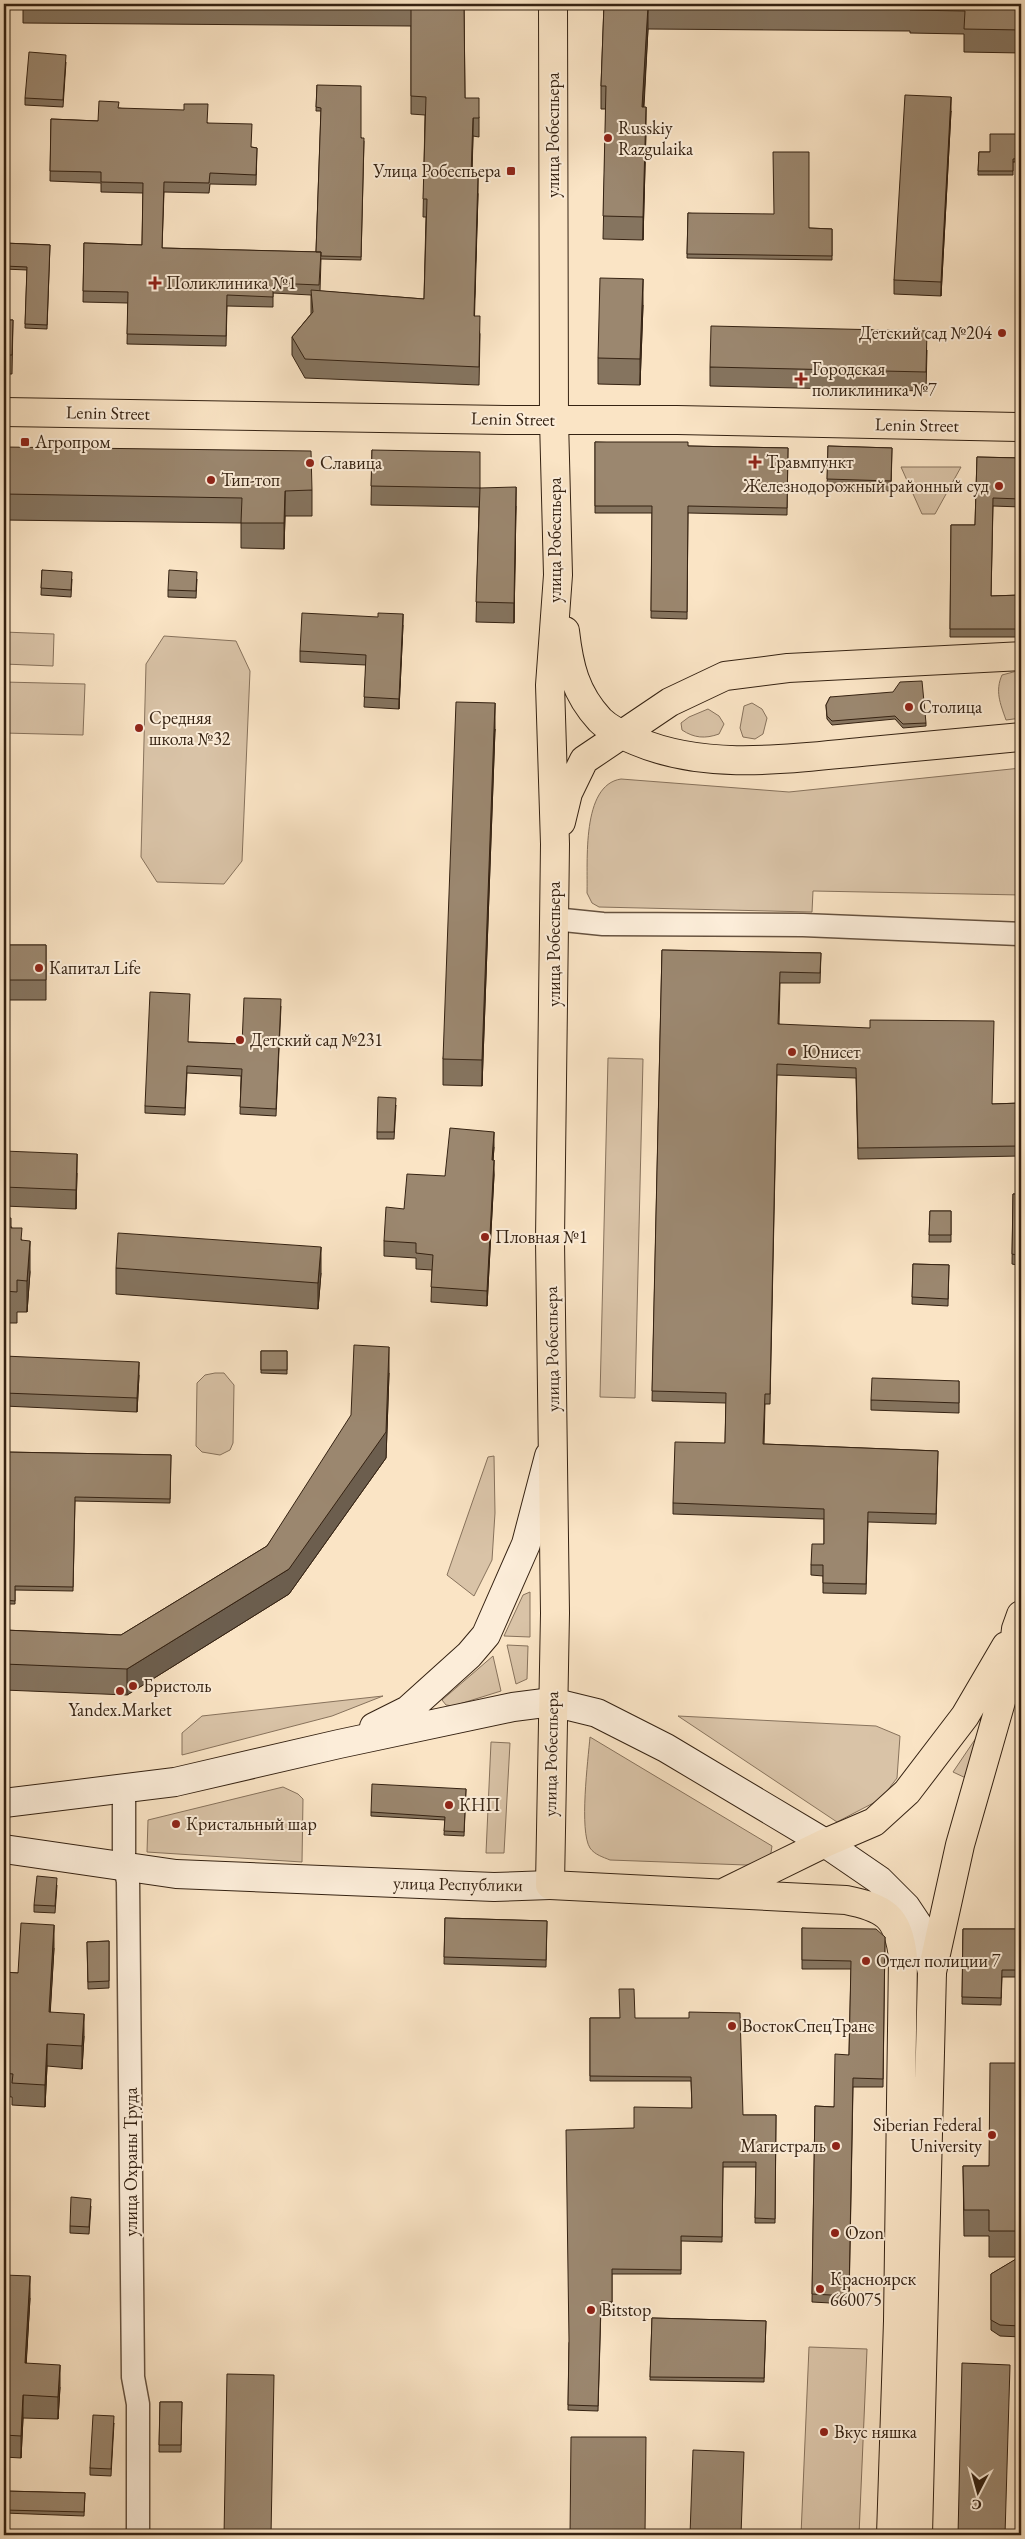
<svg xmlns="http://www.w3.org/2000/svg" width="1025" height="2539" font-family="'EB Garamond',serif">
<style>
.green{fill:#d9c3a7;stroke:#87725c}
.lines{fill:none;stroke-linecap:round;stroke-linejoin:round}
.minor-casing{stroke:#66523f;stroke-width:25}
.secondary-casing{stroke:#352212;stroke-width:30}
.primary-casing{stroke:#352212;stroke-width:30}
.minor{stroke:#fcedd9;stroke-width:22}
.secondary{stroke:#fcedd9;stroke-width:28}
.primary{stroke:#fae4c5;stroke-width:28}
.wall{fill:#85745f;stroke:#352212}
.shaded-wall{fill:#6c5e4e;stroke:#352212}
.building{fill:#9b876f;stroke:#352212}
.poi-dot{fill:#8f2418;stroke:#fcedd9;stroke-width:2}
.labels{text-anchor:middle;stroke-width:4;stroke-linejoin:round;paint-order:stroke}
.poi-label{font-size:18px;fill:#352212;stroke:#fcedd9;text-anchor:start}
.street-label{font-size:18px;fill:#352212;stroke:#fcedd9}
</style>
<rect width="100%" height="100%" fill="#fae4c5"/>
<filter id="stains"><feTurbulence type="fractalNoise" baseFrequency=".004" numOctaves="4"/><feColorMatrix values="0 0 0 0 .2 0 0 0 0 .09 0 0 0 0 .02 0 0 0 .5 -.17"/></filter>
<radialGradient id="worn" r=".72"><stop offset=".6" stop-color="#630" stop-opacity="0"/><stop offset="1" stop-color="#630" stop-opacity=".3"/></radialGradient>
<path class="green" d="M901,467H961L935,514H922Z
M4,632L54,634L53,666L4,664Z
M164,636L236,641L250,671L242,861L224,884L157,882L141,857L146,664Z
M1017,671L1021,675V718L1006,720C1000,703 995,691 1002,675Z
M4,682L85,684L83,735L4,733Z
M752,703L762,709L767,718L763,734L755,739L743,737L740,728L744,706Z
M708,709L719,716L724,724L719,734C705,739 694,738 682,730L681,723L689,717Z
M1021,768V895L813,891L812,912L599,907L592,903L587,893C588,862 581,785 621,779L789,792Z
M608,1058L643,1059L635,1398L600,1397Z
M215,1373H224L234,1385L233,1443L230,1450L220,1455L202,1452L196,1446L197,1383L205,1375Z
M494,1456L495,1513L492,1560L474,1596L447,1575L488,1457Z
M530,1592V1637L504,1636L523,1595Z
M507,1645L528,1646L527,1679L516,1684Z
M493,1656L501,1691L453,1706L446,1705L442,1700Z
M383,1696L332,1716L182,1755V1733L202,1716Z
M678,1716L876,1726L900,1736L897,1778L881,1799L837,1822Z
M590,1737L772,1846L770,1859L746,1865L610,1860C603,1857 595,1855 590,1848C579,1831 588,1760 590,1737Z
M981,1737L968,1779L953,1772L976,1738Z
M491,1742L510,1743L504,1853H486Z
M283,1787L298,1794L303,1799L302,1862L147,1852L148,1820Z
M809,2347L867,2349L859,2535H801Z"/>
<g class="lines">
<defs>
<path id="minor" d="M554,919L603,924L803,925L1021,934
M124,1789V1865L128,1881L133,2377L138,2404V2535"/>
<path id="secondary" d="M374,1727L408,1710L469,1655L486,1635L526,1544L549,1456
M4,1803L175,1782L339,1744L513,1707L552,1702L597,1713L666,1748L825,1843L879,1880L906,1907L922,1931L932,1972
M4,1849L176,1874L494,1887L550,1885"/>
<path id="primary" d="M553,4L554,420L558,575L550,685L555,844L550,1240L555,1613L550,1885L846,1900C885,1908 898,1916 903,1957L898,2321L891,2535
M4,412L506,420H677L1021,427
M565,631C569,666 575,693 600,720C609,729 624,736 636,741C709,772 793,758 871,751C921,746 971,742 1021,737
M561,822L568,793L584,760L670,702L725,676L788,668L1021,656
M725,1892L825,1843L874,1822L907,1792L965,1716L1006,1646
M918,2535L932,1972L960,1845L1012,1663L1016,1629L1021,1615"/>
</defs>
<use href="#minor" class="minor-casing"/>
<use href="#secondary" class="secondary-casing"/>
<use href="#primary" class="primary-casing"/>
<use href="#minor" class="minor"/>
<use href="#secondary" class="secondary"/>
<use href="#primary" class="primary"/>
</g>
<path class="wall" d="M23,4H464L465,98L479,117V137L473,136L472,175L478,194L474,316L480,334L479,385L305,378L292,355V337L311,314V295L273,293V307L227,306L226,346L127,344L128,303L83,302L84,243L142,245L143,193L101,192V183L50,181L51,119L98,121L119,108L208,123L251,147L257,148L256,185L210,184L209,193L164,192L162,248L316,252L321,111H316L317,85L364,141L361,260L321,259L320,291L424,299L426,217H423L425,115L411,114V26L23,23Z
M604,4H1021V53L964,52V34L910,33V31L648,29L644,107L646,130L643,240L603,239L606,109H601V86Z
M66,62L63,107L25,105V98Z
M951,111L941,296L894,294V280Z
M1021,134V162H1013V175H978L979,152H990Z
M688,213L809,228L832,229V260L687,258Z
M4,243L50,245L47,329L25,328L27,270L4,269Z
M643,305L640,385L598,384V358Z
M4,320H13L12,374H4Z
M927,350L926,391L710,386V367Z
M595,442L688,446L788,448L787,515L688,513L687,619L651,618L652,513H595Z
M828,446L892,448L891,491L827,489Z
M4,447L312,490V516H285L284,549L241,548V523L4,520Z
M372,450L480,488L516,506L514,623L476,622L479,507L371,505Z
M977,457L1021,458V507L993,506L991,596L1021,595V637H950L951,525H975Z
M42,570L72,579L71,597L41,595Z
M197,579L196,598L168,597V590Z
M403,625L399,709L364,707L366,665L300,662V651Z
M830,697L926,723V726L903,728L895,719L832,725L827,719L826,705Z
M495,729L482,1086L443,1085V1059Z
M4,945H46V1000H4Z
M662,950L821,953L820,983H780L779,1024L993,1104L1021,1103V1156L858,1159L856,1078L777,1075L770,1404H765L764,1444L938,1451L936,1524L868,1522L866,1594L823,1593V1576L811,1575V1565L824,1544V1519L673,1514V1503L725,1443L726,1403L652,1401Z
M281,1006L276,1116L240,1114L241,1076L187,1073L185,1115L145,1113V1106L188,1042L242,1044Z
M396,1105L394,1139H377V1132Z
M494,1147L493,1160L494,1175L487,1306L431,1302L432,1270L416,1269V1258L384,1256V1241L404,1209L445,1176Z
M4,1151L77,1173L76,1209L4,1206Z
M1013,1194H1021V1266L1012,1264Z
M930,1211H951V1242H929Z
M4,1218L22,1240L30,1272L27,1312H17V1323H4Z
M913,1264L949,1265L948,1306L912,1304Z
M116,1268L321,1273L318,1309L116,1294Z
M261,1351H287V1374L261,1373Z
M4,1356L139,1375L137,1412L4,1406Z
M389,1373L386,1458L289,1594L127,1695L4,1690V1630L121,1635L267,1546Z
M959,1381V1413L871,1410V1400Z
M4,1452L171,1455L170,1503L75,1501L73,1591L15,1590V1604H4Z
M466,1789L464,1836L444,1835L445,1820L371,1816V1812Z
M57,1885L55,1913L34,1912V1905Z
M445,1918L547,1921L546,1967L444,1964Z
M802,1928L885,1937L883,2087H853L849,2304L812,2302L815,2106L834,2107L849,2055L851,1969H802Z
M963,1929H1021V1977H1002L1001,2005L962,2004Z
M109,1941V1988L88,1989L87,1942Z
M54,1948L50,2012L84,2036L82,2069L47,2066L45,2107L12,2105V2097L4,2096V1972L18,1973Z
M590,2018H635L743,2115H776L775,2223H755L756,2167H723L722,2242L681,2241V2274H612V2307L601,2306L598,2411L568,2410L569,2343L634,2128L692,2108L691,2081H590Z
M1021,2063V2337L1000,2336L991,2330V2274L1020,2257H989V2236H964L963,2166H989Z
M91,2206L89,2234L70,2233V2226Z
M4,2275L30,2298L26,2363L60,2387L58,2419L23,2418L21,2458L4,2457Z
M652,2318L766,2321L764,2382L650,2380Z
M160,2402H182L181,2452H159Z
M114,2423L111,2476L90,2475V2468Z
M4,2491L85,2493L84,2516L4,2513Z"/>
<path class="shaded-wall" d="M648,6V29L642,130V107Z
M951,97V111L941,296V282Z
M646,107V130L643,240V217Z
M473,118V136L471,194V175Z
M478,175V194L474,334V316Z
M643,279V305L640,385V359Z
M516,487V506L514,623V603Z
M285,491V516L284,549V523Z
M403,614V625L399,709V699Z
M495,703V729L482,1086V1060Z
M494,1132V1147L492,1175V1160Z
M77,1154V1173L76,1209V1190Z
M494,1160V1175L487,1306V1291Z
M30,1241V1272L27,1312V1281Z
M321,1247V1273L318,1309V1283Z
M389,1347V1373L386,1458L289,1594L127,1695V1669L289,1569Z
M139,1362V1375L137,1412V1398Z
M54,1925V1948L49,2034V2012Z
M84,2014V2036L82,2069V2046Z
M47,2044V2066L45,2107V2085Z
M30,2276V2298L25,2385V2363Z
M60,2365V2387L58,2419V2397Z
M23,2395V2418L21,2458V2436Z"/>
<path class="building" d="M23,4H464L465,98H479V118H473L471,175H478L474,316H480L479,367L305,359L292,337L313,312L311,290L424,299L427,199H423L426,97L411,96V8L23,5Z
M604,4H1021V30L964,29L965,11L910,10V8L648,6L642,107H646L643,217L603,216L606,86H601Z
M29,52L66,55L63,100L25,98Z
M317,85L361,86V138H364L361,257L321,256V252H316L321,108L316,107Z
M905,95L951,97L941,282L894,280Z
M99,101L119,102L118,108L184,110V104H208L207,123L252,124L251,147L257,148L256,175L210,173L209,183L164,182L162,248L321,252L319,285L273,283V297L227,295L226,336L127,334L128,292L83,291L84,243L142,245L143,183L101,182V172L50,171L51,119L98,121Z
M990,134H1021V158L1013,159V171H978L979,152H990Z
M773,152H809V228L832,229V256L687,254L688,213L774,214Z
M4,243L50,245L47,325L25,324L27,267L4,266Z
M600,278L643,279L640,359L598,358Z
M4,320H13L12,355H4Z
M711,326L927,331L926,372L710,367Z
M595,442H688V446L788,448L787,508L688,506L687,612L651,611L652,506H595Z
M828,446L892,448L891,481L827,479Z
M4,447L311,451L312,490L285,491L284,523H241L242,498L4,494Z
M372,450L480,452V488L371,486Z
M977,457L1021,458V499L993,498L991,596L1021,595V629H950L951,525H975Z
M516,487L514,603L476,602L480,488Z
M42,570L72,572L71,590L41,588Z
M169,570L197,572L196,591L168,590Z
M302,613L378,617V613L403,614L399,699L364,697L366,655L300,651Z
M922,681L926,723L903,724L895,716L832,721L827,716L826,705L830,697L893,692L900,682Z
M456,702L495,703L482,1060L443,1059Z
M4,945H46V980H4Z
M662,950L821,953L820,973L780,972L778,1024L870,1028V1020L994,1021L992,1104L1021,1103V1146L858,1148L856,1068L777,1064L770,1394H765L763,1444L938,1451L936,1514L868,1512L866,1584L823,1583V1565H811L812,1544H824V1509L673,1503L675,1442L725,1443L726,1393L652,1391Z
M150,992L190,994L188,1042L242,1044L244,998L281,999L276,1109L240,1107L242,1069L187,1066L185,1108L145,1106Z
M378,1097L396,1098L394,1132H377Z
M450,1128L494,1132L492,1160H494L487,1291L431,1287L433,1255L416,1253V1243L384,1241L386,1207L404,1209L407,1174L445,1176Z
M4,1151L77,1154L76,1190L4,1187Z
M1013,1194H1021V1256L1012,1254Z
M930,1211H951V1235H929Z
M4,1218H11V1228H22L21,1240L30,1241L27,1281L17,1280V1292L4,1291Z
M118,1233L321,1247L318,1283L116,1268Z
M913,1264L949,1265L948,1299L912,1297Z
M354,1345L389,1347L386,1432L289,1569L127,1669L4,1664V1630L121,1635L267,1546L351,1415Z
M261,1351H287V1370H261Z
M4,1356L139,1362L137,1398L4,1393Z
M872,1378L959,1381V1403L871,1400Z
M4,1452L171,1455L170,1499L75,1497L73,1587L15,1586V1601L4,1600Z
M372,1784L466,1789L464,1832L444,1831L445,1817L371,1812Z
M37,1876L57,1878L55,1906L34,1905Z
M445,1918L547,1921L546,1960L444,1957Z
M21,1923L54,1925L49,2012L84,2014L82,2046L47,2044L45,2085L12,2083L13,2074L4,2073V1972L18,1973Z
M802,1928L876,1929L885,1937L883,2079L853,2078L849,2296L812,2294L815,2106L834,2107L835,2054L849,2055L851,1961L802,1960Z
M963,1929H1021V1970H1002L1001,1998L962,1997Z
M109,1941V1981L88,1982L87,1942Z
M619,1989H634L635,2018H689V2012L740,2013L743,2115H776L775,2219L755,2218L756,2162H723L722,2237L681,2236V2270L612,2269V2302L601,2301L598,2406L568,2405L569,2341L566,2130L634,2128V2107L692,2108L691,2077L590,2076V2018H620Z
M990,2063H1021V2231H989V2210H964L963,2166H989Z
M71,2197L91,2199L89,2227L70,2226Z
M1021,2256V2326L1000,2325L991,2320V2274Z
M4,2275L30,2276L25,2363L60,2365L58,2397L23,2395L21,2436L4,2435Z
M652,2318L766,2321L764,2378L650,2377Z
M962,2363L1010,2365L1005,2535H958Z
M227,2374L274,2375L271,2535H224Z
M160,2402H182L181,2445H159Z
M93,2415L114,2416L111,2469L90,2468Z
M571,2437H646L645,2535H570Z
M693,2450L744,2452L741,2535H690Z
M4,2491L85,2493L84,2512L4,2510Z"/>
<g class="poi-dot">
<circle cx="608" cy="138" r="5"/>
<rect x="506" y="166" width="10" height="10" rx="2.5"/>
<path d="M152.5 275.5h5v5h5v5h-5v5h-5v-5h-5v-5h5z"/>
<circle cx="1002" cy="333" r="5"/>
<path d="M798.5 371.5h5v5h5v5h-5v5h-5v-5h-5v-5h5z"/>
<rect x="20" y="437" width="10" height="10" rx="2.5"/>
<path d="M752.5 454.5h5v5h5v5h-5v5h-5v-5h-5v-5h5z"/>
<circle cx="310" cy="463" r="5"/>
<circle cx="211" cy="480" r="5"/>
<circle cx="999" cy="486" r="5"/>
<circle cx="909" cy="707" r="5"/>
<circle cx="139" cy="728" r="5"/>
<circle cx="39" cy="968" r="5"/>
<circle cx="240" cy="1040" r="5"/>
<circle cx="792" cy="1052" r="5"/>
<circle cx="485" cy="1237" r="5"/>
<circle cx="133" cy="1686" r="5"/>
<circle cx="120" cy="1691" r="5"/>
<circle cx="449" cy="1805" r="5"/>
<circle cx="176" cy="1824" r="5"/>
<circle cx="866" cy="1961" r="5"/>
<circle cx="732" cy="2026" r="5"/>
<circle cx="992" cy="2135" r="5"/>
<circle cx="836" cy="2146" r="5"/>
<circle cx="835" cy="2233" r="5"/>
<circle cx="820" cy="2289" r="5"/>
<circle cx="591" cy="2310" r="5"/>
<circle cx="824" cy="2432" r="5"/>
</g>
<g class="labels">
<g class="poi-label">
<text x="618" y="134">Russkiy<tspan x="618" dy="21">Razgulaika</tspan></text>
<text x="501" y="177" text-anchor="end">Улица Робеспьера</text>
<text x="166" y="289">Поликлиника №1</text>
<text x="992" y="339" text-anchor="end">Детский сад №204</text>
<text x="812" y="375">Городская<tspan x="812" dy="21">поликлиника №7</tspan></text>
<text x="35" y="448">Агропром</text>
<text x="766" y="468">Травмпункт</text>
<text x="320" y="469">Славица</text>
<text x="221" y="486">Тип-топ</text>
<text x="989" y="492" text-anchor="end">Железнодорожный районный суд</text>
<text x="919" y="713">Столица</text>
<text x="149" y="724">Средняя<tspan x="149" dy="21">школа №32</tspan></text>
<text x="49" y="974">Капитал Life</text>
<text x="250" y="1046">Детский сад №231</text>
<text x="802" y="1058">Юнисет</text>
<text x="495" y="1243">Пловная №1</text>
<text x="143" y="1692">Бристоль</text>
<text x="120" y="1716" text-anchor="middle">Yandex.Market</text>
<text x="459" y="1811">КНП</text>
<text x="186" y="1830">Кристальный шар</text>
<text x="876" y="1967">Отдел полиции 7</text>
<text x="742" y="2032">ВостокСпецТранс</text>
<text x="982" y="2131" text-anchor="end">Siberian Federal<tspan x="982" dy="21">University</tspan></text>
<text x="826" y="2152" text-anchor="end">Магистраль</text>
<text x="845" y="2239">Ozon</text>
<text x="830" y="2285">Красноярск<tspan x="830" dy="21">660075</tspan></text>
<text x="601" y="2316">Bitstop</text>
<text x="834" y="2438">Вкус няшка</text>
</g>
<g class="street-label">
<text transform="translate(553 135) rotate(-90)" y="6">улица Робеспьера</text>
<text transform="translate(108 413) rotate(1)" y="6">Lenin Street</text>
<text transform="translate(513 419) rotate(1)" y="6">Lenin Street</text>
<text transform="translate(917 425) rotate(1)" y="6">Lenin Street</text>
<text transform="translate(555 540) rotate(-90)" y="6">улица Робеспьера</text>
<text transform="translate(554 944) rotate(-90)" y="6">улица Робеспьера</text>
<text transform="translate(552 1349) rotate(-91)" y="6">улица Робеспьера</text>
<text transform="translate(551 1754) rotate(-89)" y="6">улица Робеспьера</text>
<text transform="translate(458 1884) rotate(1)" y="6">улица Республики</text>
<text transform="translate(131 2162) rotate(-90)" y="6">улица Охраны Труда</text>
</g>
</g>
<rect width="1025" height="2539" fill="none" stroke="#fae4c5" stroke-width="20"/>
<rect x="5" y="5" width="1015" height="2529" fill="none" stroke="#352212" stroke-width="2.5"/>
<rect x="10" y="10" width="1005" height="2519" fill="none" stroke="#352212"/>
<g transform="translate(978 2492) rotate(186)" stroke="#fcedd9" stroke-width="4" paint-order="stroke">
<path d="M0-4L9 19L0 12L-9 19Z" fill="#352212"/>
<text y="-8" font-size="14" font-weight="bold" text-anchor="middle" fill="#352212">С</text>
</g>
<rect width="100%" height="100%" filter="url(#stains)"/>
<rect width="100%" height="100%" fill="url(#worn)"/>
</svg>
